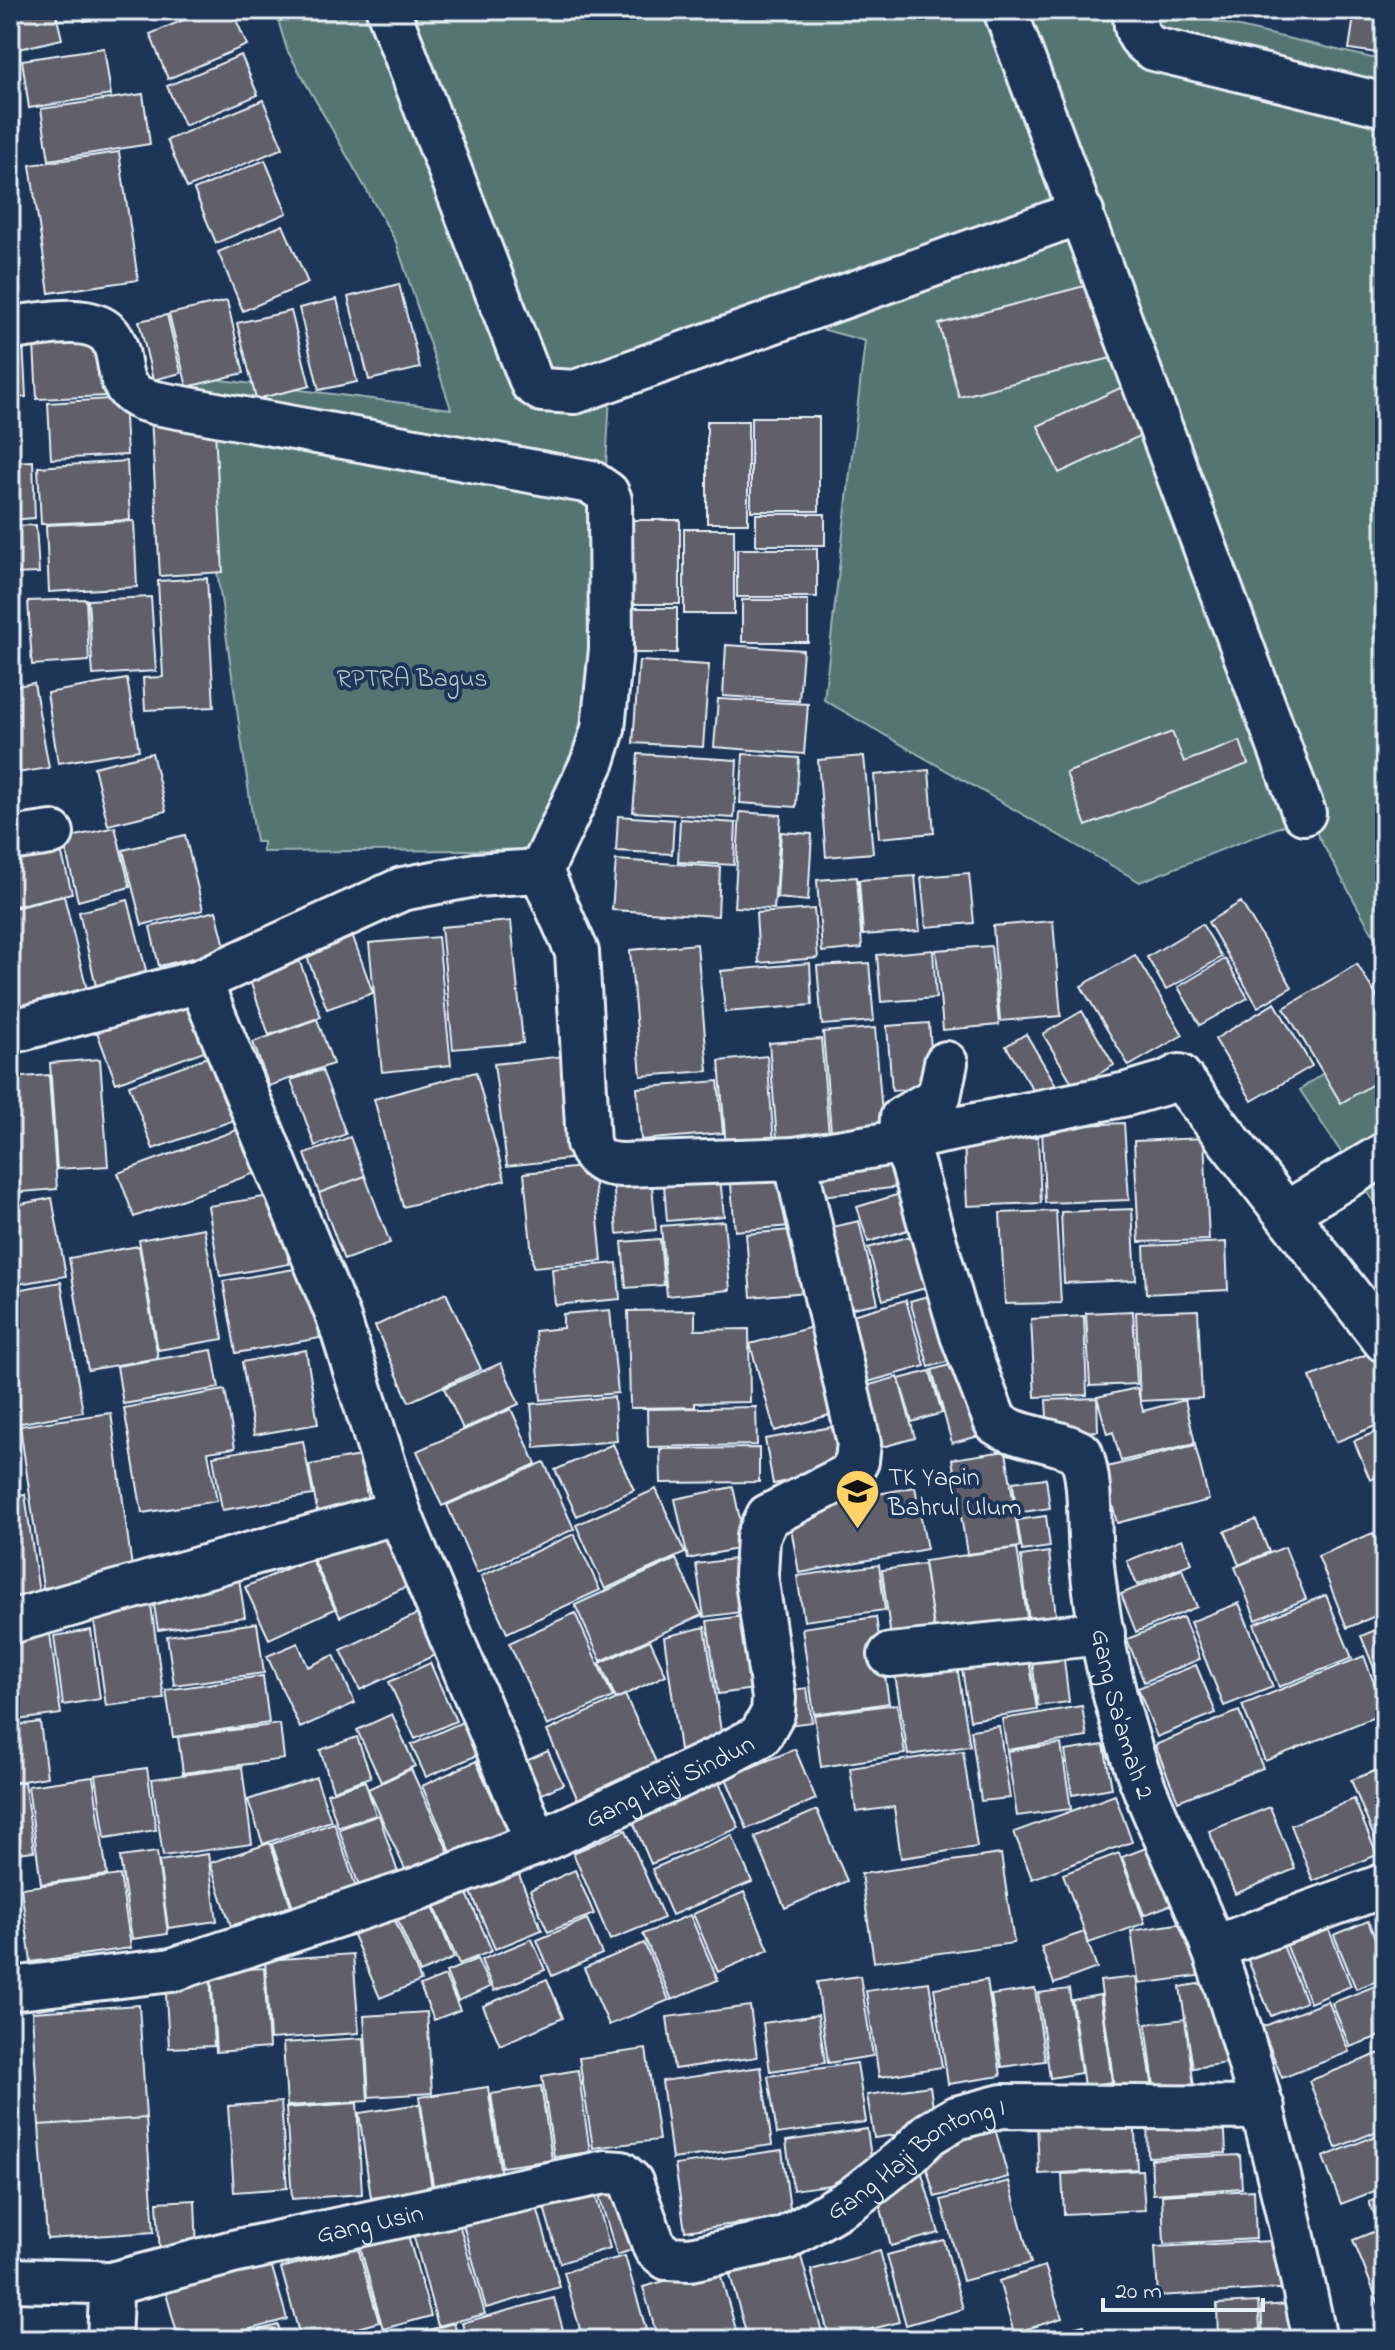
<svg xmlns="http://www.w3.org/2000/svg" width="1395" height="2350" font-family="'Indie Flower',sans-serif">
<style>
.green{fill:#557573;stroke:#9eb3b6;stroke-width:2}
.building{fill:#605e6a;stroke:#e8f1f8;stroke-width:2}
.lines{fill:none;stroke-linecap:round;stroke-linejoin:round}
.minor-casing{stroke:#e8f1f8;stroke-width:48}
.minor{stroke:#1d3557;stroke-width:42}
.labels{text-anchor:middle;stroke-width:8;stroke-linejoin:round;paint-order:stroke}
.park-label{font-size:26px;fill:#b5c6c9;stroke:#1d3557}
.poi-label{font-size:26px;fill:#e8f1f8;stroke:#1d3557;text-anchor:start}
.street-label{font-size:26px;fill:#e8f1f8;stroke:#1d3557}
</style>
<rect width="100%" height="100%" fill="#1d3557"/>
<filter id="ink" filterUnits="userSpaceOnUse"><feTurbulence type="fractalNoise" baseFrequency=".0125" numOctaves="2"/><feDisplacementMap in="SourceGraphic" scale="16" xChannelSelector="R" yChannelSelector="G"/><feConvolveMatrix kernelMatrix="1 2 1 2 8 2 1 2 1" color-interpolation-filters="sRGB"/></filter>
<g filter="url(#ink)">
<path class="green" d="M275,10H1167L1385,61V956L1307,816L1140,882L824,700L865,341L796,322L610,396L586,818L563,849L263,852V842H256L189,376L451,409L396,242L287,50Z
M10,232L21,291L10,293Z
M1385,1028V1219L1300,1090Z"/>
<path class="building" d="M10,10H55L62,39L10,51Z
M81,10H132L84,21Z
M207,10H232L247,45L168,79L150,34Z
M1319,10H1352L1351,14Z
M1355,10H1385V54L1349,49Z
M104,48L111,95L29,108L22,60Z
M241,55L258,95L184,126L167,86Z
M143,94L150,144L49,160L41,109Z
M263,100L283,148L187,188L167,140Z
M10,103H12L20,161L10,162Z
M119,152L138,280L49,293L30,165Z
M265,160L287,213L216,243L194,190Z
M283,225L308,283L243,311L218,252Z
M1100,282L1119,356L959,397L939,324Z
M399,284L420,368L369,380L348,297Z
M337,299L357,382L319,390L299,308Z
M227,301L244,373L187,387L169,314Z
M291,311L310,386L256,399L237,323Z
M167,315L181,373L153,380L139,321Z
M104,340L107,396L37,399L34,344Z
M23,341L26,397L10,398V342Z
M1131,383L1153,430L1059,473L1038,426Z
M124,398L127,455L51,459L48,403Z
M10,403H13L17,459L10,460Z
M214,413L223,572L160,576L151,417Z
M751,417H819V511H751Z
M707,421H748V523H707Z
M33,461L35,518L10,520V462Z
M127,461L130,520L41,524L38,467Z
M756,514H825V545H756Z
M632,520H680V604H632Z
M134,521L137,587L49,592L46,525Z
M36,525L39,573L10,574V526Z
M684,529H734V614H684Z
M737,549H817V597H737Z
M207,578L214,707L145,710L143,678L163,677L158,581Z
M151,597L156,671L93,675L88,600Z
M86,599L89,661L32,665L28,601Z
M742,600H808V642H742Z
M620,608H677V653H620Z
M726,645L803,650L799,701L723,696Z
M639,661L709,665L703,747L633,743Z
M127,679L139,750L58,763L47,693Z
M34,683L49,768L10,774V687Z
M718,699L808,704L804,754L714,747Z
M1172,732L1184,762L1240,741L1248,764L1086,826L1066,773Z
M152,753L166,811L108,825L94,767Z
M638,754L737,760L734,818L633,812Z
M743,754L799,758L796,807L740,803Z
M864,756L873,853L826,857L818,760Z
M929,770L934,833L879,838L874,775Z
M740,812L781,815L774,909L734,907Z
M618,816L674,820L672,854L616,851Z
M680,819L736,823L734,865L678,862Z
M115,827L130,887L78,901L63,839Z
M781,832L812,834L808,901L777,898Z
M185,835L203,910L142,925L123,850Z
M60,847L72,893L10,907V858Z
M616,860L720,867L718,916L612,910Z
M969,873L974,923L926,927L921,877Z
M915,876L920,931L863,935L859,880Z
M857,877L862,948L822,952L817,880Z
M64,896L88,994L10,1012V909Z
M128,900L147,974L96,986L79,912Z
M1241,902L1292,987L1258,1007L1208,922Z
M814,909L818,958L759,963L756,913Z
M216,911L226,950L159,966L150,927Z
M511,921L523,1043L453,1049L441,927Z
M1053,921L1061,1016L1000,1021L993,926Z
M1202,924L1222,957L1166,990L1147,957Z
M353,937L373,993L327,1009L306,954Z
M438,937L451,1065L382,1072L369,943Z
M697,944L708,1071L641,1076L630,950Z
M991,946L999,1025L943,1030L936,950Z
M933,950L936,998L881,1002L877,955Z
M1135,955L1183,1035L1129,1066L1081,986Z
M1225,959L1248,998L1200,1025L1178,987Z
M299,960L321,1017L269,1035L249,978Z
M810,963L812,1005L725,1012L721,971Z
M869,963L874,1021L822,1025L817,966Z
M1357,964L1385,1010V1077L1341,1103L1284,1008Z
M189,999L207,1050L116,1083L97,1032Z
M1275,1003L1312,1066L1252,1101L1215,1039Z
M1082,1011L1114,1065L1075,1088L1043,1034Z
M317,1019L333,1064L269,1086L253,1042Z
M929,1023L934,1087L892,1091L887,1026Z
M875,1028L883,1126L831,1131L823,1032Z
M1026,1034L1060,1092L1041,1103L1006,1046Z
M821,1039L830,1147L778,1151L769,1043Z
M216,1054L240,1118L153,1149L129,1085Z
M564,1056L577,1158L507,1166L494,1064Z
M767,1056L774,1143L726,1147L719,1061Z
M100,1059L108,1166L57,1169L50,1063Z
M322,1070L346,1134L315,1146L291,1080Z
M476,1072L505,1180L403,1207L374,1099Z
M49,1075L57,1189L10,1193V1078Z
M718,1081L723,1133L641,1140L637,1088Z
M1124,1123L1129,1200L1045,1203L1042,1127Z
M242,1128L258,1172L134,1217L118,1173Z
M350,1137L365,1176L319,1193L305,1154Z
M1038,1137L1041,1203L967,1206L964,1141Z
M1204,1138L1209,1240L1139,1242L1134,1141Z
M897,1160L900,1187L812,1197L808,1171Z
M593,1166L602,1261L533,1267L524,1173Z
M719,1168L724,1216L667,1221L663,1173Z
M785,1169L790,1226L735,1231L730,1173Z
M651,1174L656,1230L617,1234L613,1178Z
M365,1176L390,1243L344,1260L319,1193Z
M903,1193L914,1228L868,1242L857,1207Z
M277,1195L289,1264L220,1276L208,1206Z
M52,1198L66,1276L18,1284L10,1235V1206Z
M1132,1209L1136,1280L1064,1283L1061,1212Z
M1056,1211L1061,1303L1005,1304L1000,1213Z
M724,1221L730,1290L667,1296L661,1226Z
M859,1221L878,1303L838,1311L820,1230Z
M204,1228L223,1339L158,1350L139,1240Z
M802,1229L807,1292L751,1297L746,1234Z
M922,1233L936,1285L883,1300L868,1248Z
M660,1239L664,1285L626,1288L622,1242Z
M1226,1242L1228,1290L1146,1294L1144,1246Z
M139,1246L158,1358L88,1370L69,1258Z
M10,1257L15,1287L10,1288Z
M617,1263L620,1299L555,1305L552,1269Z
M307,1267L320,1338L236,1353L223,1281Z
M61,1282L83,1412L10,1425V1291Z
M942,1292L960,1358L929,1367L910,1301Z
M446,1293L481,1369L409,1402L375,1326Z
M906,1300L925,1366L857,1385L838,1319Z
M610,1310L618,1393L541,1400L535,1331L563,1328V1314Z
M695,1310V1330L749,1329L750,1402L695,1403V1407L630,1408L628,1311Z
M1198,1310L1202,1398L1140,1401L1136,1312Z
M1133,1311L1137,1384L1090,1386L1086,1313Z
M1084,1316L1087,1395L1035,1397L1031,1319Z
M812,1327L836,1413L775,1431L750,1344Z
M1385,1347V1422L1336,1442L1310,1377Z
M212,1350L219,1388L123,1404L117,1366Z
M306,1350L318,1424L254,1435L242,1362Z
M963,1361L983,1435L952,1443L932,1370Z
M501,1363L519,1404L463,1429L444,1388Z
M930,1371L942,1413L912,1422L899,1379Z
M898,1377L915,1438L875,1449L859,1388Z
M1137,1388L1143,1411L1185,1400L1195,1443L1121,1461L1113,1432L1107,1434L1097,1397Z
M225,1390L235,1448L208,1452L217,1501L142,1513L124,1408Z
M614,1397L617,1441L535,1448L531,1404Z
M1097,1398L1098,1431L1048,1434L1046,1400Z
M756,1407L757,1445L648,1447L647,1409Z
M511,1409L536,1464L442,1506L417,1451Z
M111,1413L133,1575L43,1588L20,1426Z
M832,1427L841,1471L773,1484L765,1439Z
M1385,1428V1474L1370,1480L1354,1441Z
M303,1441L313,1495L222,1510L213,1456Z
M613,1444L634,1490L577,1516L555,1470Z
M1195,1445L1209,1500L1117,1523L1103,1468Z
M759,1448V1482L661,1483L660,1449Z
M1006,1451L1020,1547L967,1554L952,1459Z
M360,1456L369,1507L318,1516L309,1465Z
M544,1462L574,1529L477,1573L447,1505Z
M1046,1478L1050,1508L1016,1513L1013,1482Z
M733,1487L746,1547L688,1559L675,1499Z
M915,1487L927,1549L799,1573L788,1511Z
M656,1489L685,1553L605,1589L576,1525Z
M25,1494L40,1601L10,1605V1496Z
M1046,1516L1050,1547L1022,1551L1017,1520Z
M392,1518L421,1580L340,1617L311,1554Z
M1256,1520L1269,1552L1239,1565L1225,1531Z
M1373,1533L1385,1561V1612L1347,1628L1318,1556Z
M574,1534L600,1590L507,1633L481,1576Z
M1182,1539L1192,1563L1137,1585L1127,1561Z
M1285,1547L1306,1599L1256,1620L1235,1567Z
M1017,1548L1028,1623L935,1637L924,1561Z
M1049,1552L1057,1626L1030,1629L1021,1556Z
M311,1558L335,1609L269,1639L245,1587Z
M741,1558L749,1611L704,1617L696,1564Z
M676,1559L702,1615L601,1661L575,1605Z
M924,1564L936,1640L892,1646L882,1570Z
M879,1565L885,1610L804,1621L797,1576Z
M1182,1569L1197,1607L1136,1632L1121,1594Z
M239,1579L245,1617L158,1630L152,1592Z
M1326,1595L1352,1658L1279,1687L1254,1624Z
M150,1598L164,1699L106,1706L92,1606Z
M1239,1603L1273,1687L1224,1706L1190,1622Z
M575,1613L613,1697L547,1726L509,1643Z
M417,1614L437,1654L360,1690L341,1650Z
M750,1615L761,1688L718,1694L707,1621Z
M876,1617L889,1703L814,1714L802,1628Z
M1183,1617L1200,1659L1144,1682L1127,1639Z
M257,1623L264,1673L174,1685L167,1636Z
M1385,1626V1695L1361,1636Z
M49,1627L61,1714L10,1721V1632Z
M705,1627L724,1751L681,1757L664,1637Z
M91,1630L100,1699L63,1705L54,1636Z
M650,1640L666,1675L616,1699L600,1663Z
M298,1643L308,1667L334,1655L355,1703L300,1728L267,1656Z
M1062,1643L1069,1702L1038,1706L1030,1646Z
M1027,1646L1037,1710L970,1720L960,1656Z
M955,1654L970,1746L908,1755L893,1663Z
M1364,1656L1385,1713L1265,1761L1242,1705Z
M430,1663L456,1721L415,1739L389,1682Z
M1196,1665L1216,1713L1157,1737L1138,1688Z
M263,1676L269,1723L173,1737L166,1690Z
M807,1688L812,1722L788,1725L783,1691Z
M625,1695L657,1764L578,1800L547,1731Z
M897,1704L905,1754L821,1767L814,1715Z
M1082,1706L1087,1737L1007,1750L1002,1719Z
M1239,1711L1263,1768L1178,1801L1155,1745Z
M392,1714L415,1766L381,1782L357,1730Z
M469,1719L485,1752L426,1777L411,1745Z
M40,1722L47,1777L10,1783V1726Z
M280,1724L284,1759L183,1773L178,1737Z
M999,1726L1010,1798L981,1801L971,1730Z
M357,1737L371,1777L333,1790L320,1750Z
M1061,1744L1071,1809L1017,1816L1007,1751Z
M1104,1745L1112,1788L1072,1795L1065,1751Z
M795,1749L816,1799L747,1829L726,1778Z
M548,1751L563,1784L532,1799L517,1765Z
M963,1751L977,1847L901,1858L894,1807L856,1812L850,1768Z
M476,1761L509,1834L454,1859L422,1786Z
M242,1767L252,1844L163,1856L152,1779Z
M1385,1767V1864L1351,1780Z
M147,1768L156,1830L105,1838L96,1775Z
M411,1769L453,1861L410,1880L368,1789Z
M93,1777L107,1875L41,1884L28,1786Z
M316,1777L331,1821L263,1844L248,1800Z
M718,1780L739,1828L651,1864L631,1817Z
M365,1781L376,1815L338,1827L327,1793Z
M24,1782L34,1851L10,1854V1784Z
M1115,1795L1132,1842L1032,1879L1014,1832Z
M1354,1799L1377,1855L1313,1881L1291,1825Z
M1270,1807L1295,1869L1235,1894L1209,1831Z
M817,1810L847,1881L785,1908L755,1837Z
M379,1815L399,1876L360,1889L339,1829Z
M334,1823L357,1890L294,1910L272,1844Z
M626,1830L664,1918L610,1940L573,1853Z
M732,1835L752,1882L672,1915L652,1869Z
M270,1843L291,1906L231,1926L210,1863Z
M1159,1843L1181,1901L1144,1915L1122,1857Z
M157,1852L168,1934L132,1939L120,1857Z
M1119,1853L1145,1923L1089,1943L1063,1874Z
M208,1854L217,1921L168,1928L159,1861Z
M1001,1854L1014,1943L874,1962L861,1874Z
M514,1863L542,1930L495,1949L467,1883Z
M575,1870L594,1914L548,1932L530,1890Z
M120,1875L131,1948L31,1962L21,1888Z
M462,1882L492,1951L459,1964L430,1896Z
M744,1892L769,1950L718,1972L693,1914Z
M428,1895L454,1958L420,1973L393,1909Z
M391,1911L421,1981L380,1998L350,1928Z
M690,1915L718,1980L672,2000L643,1934Z
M1324,1917L1351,1986L1310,2003L1282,1934Z
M587,1919L602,1954L552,1976L537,1940Z
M1368,1921L1385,1963V1978L1356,1989L1334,1935Z
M1190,1922L1198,1976L1139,1984L1131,1931Z
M1276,1928L1306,2002L1271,2016L1240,1941Z
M1084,1932L1097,1968L1054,1984L1041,1947Z
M532,1939L545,1970L494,1991L481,1960Z
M644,1943L669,2000L609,2025L584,1968Z
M353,1954L359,2033L270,2039L265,1960Z
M477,1959L490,1987L458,2001L446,1972Z
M264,1968L269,2048L216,2052L211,1971Z
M210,1973L214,2046L169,2048L165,1977Z
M445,1976L460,2010L434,2020L420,1986Z
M860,1976L873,2056L828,2063L817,1982Z
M1136,1977L1153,2089L1115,2094L1100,1981Z
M547,1979L563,2018L500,2045L483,2006Z
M987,1980L1001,2076L948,2084L934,1988Z
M1215,1981L1228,2063L1193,2068L1180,1987Z
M929,1982L942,2067L879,2077L866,1991Z
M1385,1982V2034L1350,2047L1332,2003Z
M1035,1989L1045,2061L1002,2067L991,1995Z
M1069,1989L1081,2073L1050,2078L1038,1993Z
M1100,1995L1112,2082L1084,2086L1072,2000Z
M1328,2001L1349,2052L1282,2078L1262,2027Z
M139,2005L146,2118L39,2125L32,2012Z
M750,2006L757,2057L674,2069L667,2017Z
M427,2012L432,2093L369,2097L364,2016Z
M818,2015L825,2063L770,2071L763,2023Z
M1185,2019L1194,2087L1155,2093L1146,2024Z
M364,2038L368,2101L287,2106L283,2043Z
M646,2049L659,2140L593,2148L579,2058Z
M1385,2051V2128L1336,2148L1309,2081Z
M857,2063L866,2122L777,2134L768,2076Z
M761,2067L772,2145L672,2159L662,2081Z
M578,2070L590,2152L554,2157L542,2076Z
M541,2086L552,2160L502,2167L491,2094Z
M930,2086L936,2129L874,2138L867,2095Z
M488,2087L501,2175L433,2185L420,2097Z
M281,2102L287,2188L234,2192L228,2106Z
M357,2103L362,2194L292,2199L286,2108Z
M420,2104L432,2190L371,2198L359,2113Z
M1134,2114L1137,2169L1039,2174L1037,2119Z
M1224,2114L1226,2153L1148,2157L1147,2118Z
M146,2118L154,2232L47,2239L39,2125Z
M995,2128L1008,2177L935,2197L921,2148Z
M867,2129L874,2179L793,2190L786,2141Z
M1385,2132V2187L1341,2204L1323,2157Z
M782,2150L791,2216L685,2231L675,2165Z
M1240,2155L1242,2188L1153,2194L1151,2159Z
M921,2170L939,2233L891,2246L874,2183Z
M1142,2170L1145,2210L1064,2214L1062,2174Z
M1009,2181L1031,2263L963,2281L941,2200Z
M617,2183L637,2248L617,2255L597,2189Z
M593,2186L610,2248L560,2263L542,2200Z
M1254,2190L1256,2239L1164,2244L1162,2195Z
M1385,2195V2225L1380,2227L1369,2202Z
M534,2197L560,2287L486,2308L461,2217Z
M195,2200L197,2253L160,2256L157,2202Z
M456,2213L485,2314L438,2326L411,2226Z
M405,2225L431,2316L383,2329L358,2239Z
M1385,2227V2319L1353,2240Z
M944,2240L963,2309L906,2325L887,2255Z
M1291,2240L1294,2288L1158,2296L1155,2247Z
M798,2246L824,2339L748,2340L727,2264Z
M358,2248L379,2322L314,2340H301L281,2268Z
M267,2250L287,2319L212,2340H179L162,2279Z
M880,2251L899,2322L830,2340L811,2270Z
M625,2256L649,2340H583L564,2272Z
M718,2266L739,2340H658L643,2287Z
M1045,2266L1062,2318L1014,2333L999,2281Z
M554,2298L566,2340H467L462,2323Z
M1258,2302L1261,2340H1218L1217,2304Z
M1302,2303L1304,2340H1263L1261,2306Z
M454,2323L459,2340H396V2339Z
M278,2325L283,2340H221Z
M1084,2325L1089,2340H1027Z
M75,2338V2340H10Z"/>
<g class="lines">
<defs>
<g id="minor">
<path d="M388,10L532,383L542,390L575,392L1082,212"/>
<path d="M1005,10L1304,813"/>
<path d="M1135,10C1135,30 1136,38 1154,49L1385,105"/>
<path id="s1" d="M10,328C32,326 64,319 85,323C136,332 105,381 138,397C143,400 150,401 156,403L591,482L607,493L610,500L611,649L603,729L593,761L541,871L577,952L588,1143C595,1161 603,1164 622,1165L795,1159L893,1143L901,1140L912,1163L962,1335L996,1423C1021,1439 1054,1438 1081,1453C1092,1485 1088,1522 1091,1555C1097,1619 1110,1684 1129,1745C1151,1817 1190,1882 1215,1953C1259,2080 1288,2209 1315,2340"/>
<path d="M10,839L52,833"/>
<path d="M200,981L339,1319L399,1512L537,1843"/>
<path d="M10,1032L200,981L402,889L475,875L541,871"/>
<path d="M946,1063L939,1097L902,1118L901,1140L1127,1094L1165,1083L1179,1076L1385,1341"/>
<path d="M1286,1213L1385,1154"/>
<path d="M10,1622L399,1512"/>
<path d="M890,1655L1103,1633"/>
<path d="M1213,1948L1385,1885"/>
<path id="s2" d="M10,1989L172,1970L415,1890L537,1843L719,1758L760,1736L773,1713L774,1698L756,1575L758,1537L768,1516L849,1475L857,1461L859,1443L795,1159"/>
<path d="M10,2280L95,2282L107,2285L111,2296L109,2340"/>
<path id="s3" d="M107,2285L233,2252L605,2172L621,2173L631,2182L655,2248L667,2258L690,2259L784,2239L852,2199L908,2155L929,2134L956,2118L1002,2106L1263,2108"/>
</g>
</defs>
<use href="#minor" class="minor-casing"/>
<use href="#minor" class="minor"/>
</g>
</g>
<defs>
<symbol id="school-pin" viewBox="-11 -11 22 30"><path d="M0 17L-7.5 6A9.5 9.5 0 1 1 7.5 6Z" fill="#ffd166" stroke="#1d3557"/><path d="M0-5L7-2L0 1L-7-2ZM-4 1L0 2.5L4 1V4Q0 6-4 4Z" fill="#111"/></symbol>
</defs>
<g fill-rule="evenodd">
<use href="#school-pin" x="832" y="1466" width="51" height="69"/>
</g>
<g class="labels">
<g class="park-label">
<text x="412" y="686">RPTRA Bagus</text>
</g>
<g class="poi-label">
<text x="888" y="1485">TK Yapin<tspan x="888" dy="30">Bahrul Ulum</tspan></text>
</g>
<g class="street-label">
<text dy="9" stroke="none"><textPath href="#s1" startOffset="2306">Gang Sa'amah 2</textPath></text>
<text dy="9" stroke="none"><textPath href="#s2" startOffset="696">Gang Haji Sindun</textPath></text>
<text dy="9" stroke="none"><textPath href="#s3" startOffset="902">Gang Haji Bontong I</textPath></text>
<text dy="9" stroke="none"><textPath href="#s3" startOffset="270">Gang Usin</textPath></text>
</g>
</g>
<rect width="1395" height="2350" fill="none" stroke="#1d3557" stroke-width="40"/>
<rect x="20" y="20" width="1355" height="2310" fill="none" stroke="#e8f1f8" stroke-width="3" filter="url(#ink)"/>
<path d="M1103 2298v12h160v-12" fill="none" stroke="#e8f1f8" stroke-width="4"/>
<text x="1115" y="2298" font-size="24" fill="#e8f1f8" stroke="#1d3557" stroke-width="6" paint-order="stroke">20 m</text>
</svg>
